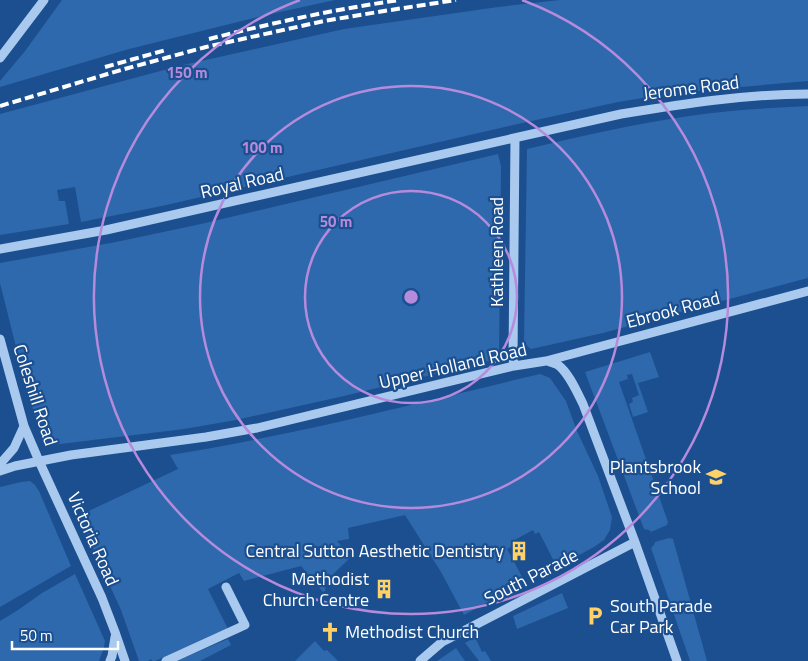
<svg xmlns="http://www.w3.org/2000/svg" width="808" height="661" font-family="'Titillium Web',sans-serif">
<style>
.green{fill:#2e69ad}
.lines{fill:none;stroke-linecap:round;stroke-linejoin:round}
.minor{stroke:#a9c9ee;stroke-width:9}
.rail{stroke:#fff;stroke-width:4;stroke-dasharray:9 4;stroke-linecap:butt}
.ring{fill:none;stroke:#b68bdc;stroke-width:2.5}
.labels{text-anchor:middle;stroke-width:4.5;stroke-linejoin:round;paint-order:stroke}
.street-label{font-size:18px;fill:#fff;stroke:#1b4f8f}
.poi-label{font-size:18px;fill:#fff;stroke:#1b4f8f;text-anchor:end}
.centre{fill:#b68bdc;stroke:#1b4f8f;stroke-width:2.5}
.ring-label{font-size:15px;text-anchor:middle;font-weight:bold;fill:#b68bdc;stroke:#1b4f8f;stroke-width:4.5;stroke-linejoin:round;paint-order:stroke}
</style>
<rect width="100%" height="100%" fill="#1b4f8f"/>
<path class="green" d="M62,0H335L266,15L129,49L0,87V81L25,51Z
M560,0H808V81L674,93L618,102L509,126L162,206L81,222L75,187L57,190L59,201H65L69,224L0,235V114L179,66L344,29L498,7Z
M808,106V278L603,333L531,349L527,346L524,341L527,149C581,136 634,124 689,116C728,110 768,108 808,106Z
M498,154L501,166L499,356L497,359L344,396L236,420L184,429L60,444L51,445L44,443L42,439L25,383L0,283V263L116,242L201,224Z
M650,352L659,377L638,383L648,412L633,417L629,404L633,402L632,398L639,395L632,374L627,375L628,379L619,382L668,522L667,525L651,532L649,530L644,529L585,372Z
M540,374L550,378L566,401L577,431L598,476L612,517L610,530L604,540L594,547L557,567L539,532L535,534L533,530L511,542L512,546L507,549L525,582L464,615L441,572L405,515L348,528L349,539L337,541L351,557L326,581L325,591L323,592L301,566L244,581L239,573L208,589L228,629L155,661H152L151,659L148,661H139L121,610L78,516L178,469L170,455C295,435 417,403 540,374Z
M30,481L35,485L39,491L71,566L0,607V487L21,482Z
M669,538L673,539L707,661H690L651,548L654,545L655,542Z
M75,574L105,641L104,647L99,661H0V621L18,610L42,593Z
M562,593L568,608L517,629L513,616Z
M475,637L482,652L485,651L491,661H479L465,643Z
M228,639L231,645L200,661H176Z
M315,641L324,651L327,650L338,661H295Z
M456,648L465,661H437Z"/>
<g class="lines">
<path class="minor" d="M0,58L44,0
M0,249L106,230L621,114C683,104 745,94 808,94
M0,339L24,426L39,461L102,598L115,632L125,661
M547,361C550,362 555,363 558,365C569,373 577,392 583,404L635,542L677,661
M514,366L513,359L515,138
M0,464L14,448L24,426
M0,471L15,466L71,455L206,437L257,428L514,366L546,361L808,291
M110,661L112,656L115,637
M166,661L245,625L226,587
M420,661L442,642L450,638L635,542"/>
<path class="rail" d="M209,39C272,23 336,9 400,0
M105,67L166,50
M0,106L121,70L206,47L324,21L384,11L456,0"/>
</g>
<g class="ring">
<circle cx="411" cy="297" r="106"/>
<circle cx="411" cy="297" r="211"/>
<path d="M522 0A317 317 0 1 1 300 0"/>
</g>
<defs>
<symbol id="school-bare" viewBox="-9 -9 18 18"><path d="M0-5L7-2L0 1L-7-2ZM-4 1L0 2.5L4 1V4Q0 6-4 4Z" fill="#ffd166" stroke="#1b4f8f" stroke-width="2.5" paint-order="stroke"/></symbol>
<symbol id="building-bare" viewBox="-9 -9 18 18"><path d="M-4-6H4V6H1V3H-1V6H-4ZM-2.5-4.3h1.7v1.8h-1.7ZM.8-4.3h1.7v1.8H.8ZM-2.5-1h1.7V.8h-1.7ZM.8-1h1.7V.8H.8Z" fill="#ffd166" stroke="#1b4f8f" stroke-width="2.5" paint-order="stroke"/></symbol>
<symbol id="parking-bare" viewBox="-9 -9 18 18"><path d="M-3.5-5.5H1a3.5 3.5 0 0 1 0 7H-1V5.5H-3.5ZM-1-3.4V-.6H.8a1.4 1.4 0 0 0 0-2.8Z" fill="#ffd166" stroke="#1b4f8f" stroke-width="2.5" paint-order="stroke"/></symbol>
<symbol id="church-bare" viewBox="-9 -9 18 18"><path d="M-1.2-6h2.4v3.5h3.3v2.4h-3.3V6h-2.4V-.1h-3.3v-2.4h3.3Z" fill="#ffd166" stroke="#1b4f8f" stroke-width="2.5" paint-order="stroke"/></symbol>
</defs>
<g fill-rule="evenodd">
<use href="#school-bare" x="702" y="463" width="28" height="28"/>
<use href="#building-bare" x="505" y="537" width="28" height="28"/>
<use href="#building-bare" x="370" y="575" width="28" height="28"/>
<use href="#parking-bare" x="581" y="602" width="28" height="28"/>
<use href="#church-bare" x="316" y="618" width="28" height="28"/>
</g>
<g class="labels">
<g class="street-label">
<text transform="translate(691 88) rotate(-7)" y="6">Jerome Road</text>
<text transform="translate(242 183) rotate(-13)" y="6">Royal Road</text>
<text transform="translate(497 252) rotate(-90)" y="6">Kathleen Road</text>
<text transform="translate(673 310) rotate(-15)" y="6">Ebrook Road</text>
<text transform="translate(453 366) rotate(-13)" y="6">Upper Holland Road</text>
<text transform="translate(35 395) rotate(72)" y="6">Coleshill Road</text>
<text transform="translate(93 539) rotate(66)" y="6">Victoria Road</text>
<text transform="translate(531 577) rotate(-27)" y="6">South Parade</text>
</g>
<g class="poi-label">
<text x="701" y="473">Plantsbrook<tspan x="701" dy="21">School</tspan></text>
<text x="504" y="557">Central Sutton Aesthetic Dentistry</text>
<text x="369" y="585">Methodist<tspan x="369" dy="21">Church Centre</tspan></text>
<text x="610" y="612" text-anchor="start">South Parade<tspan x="610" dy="21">Car Park</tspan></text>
<text x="345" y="638" text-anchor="start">Methodist Church</text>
</g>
</g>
<circle cx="411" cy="297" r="8" class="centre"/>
<g class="ring-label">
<text x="187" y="78">150 m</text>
<text x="262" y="153">100 m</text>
<text x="336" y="227">50 m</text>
</g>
<path d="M12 641v8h106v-8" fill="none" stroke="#ffffff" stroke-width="2.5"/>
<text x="20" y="641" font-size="15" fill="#ffffff" stroke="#1b4f8f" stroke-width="4" paint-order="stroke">50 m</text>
</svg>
